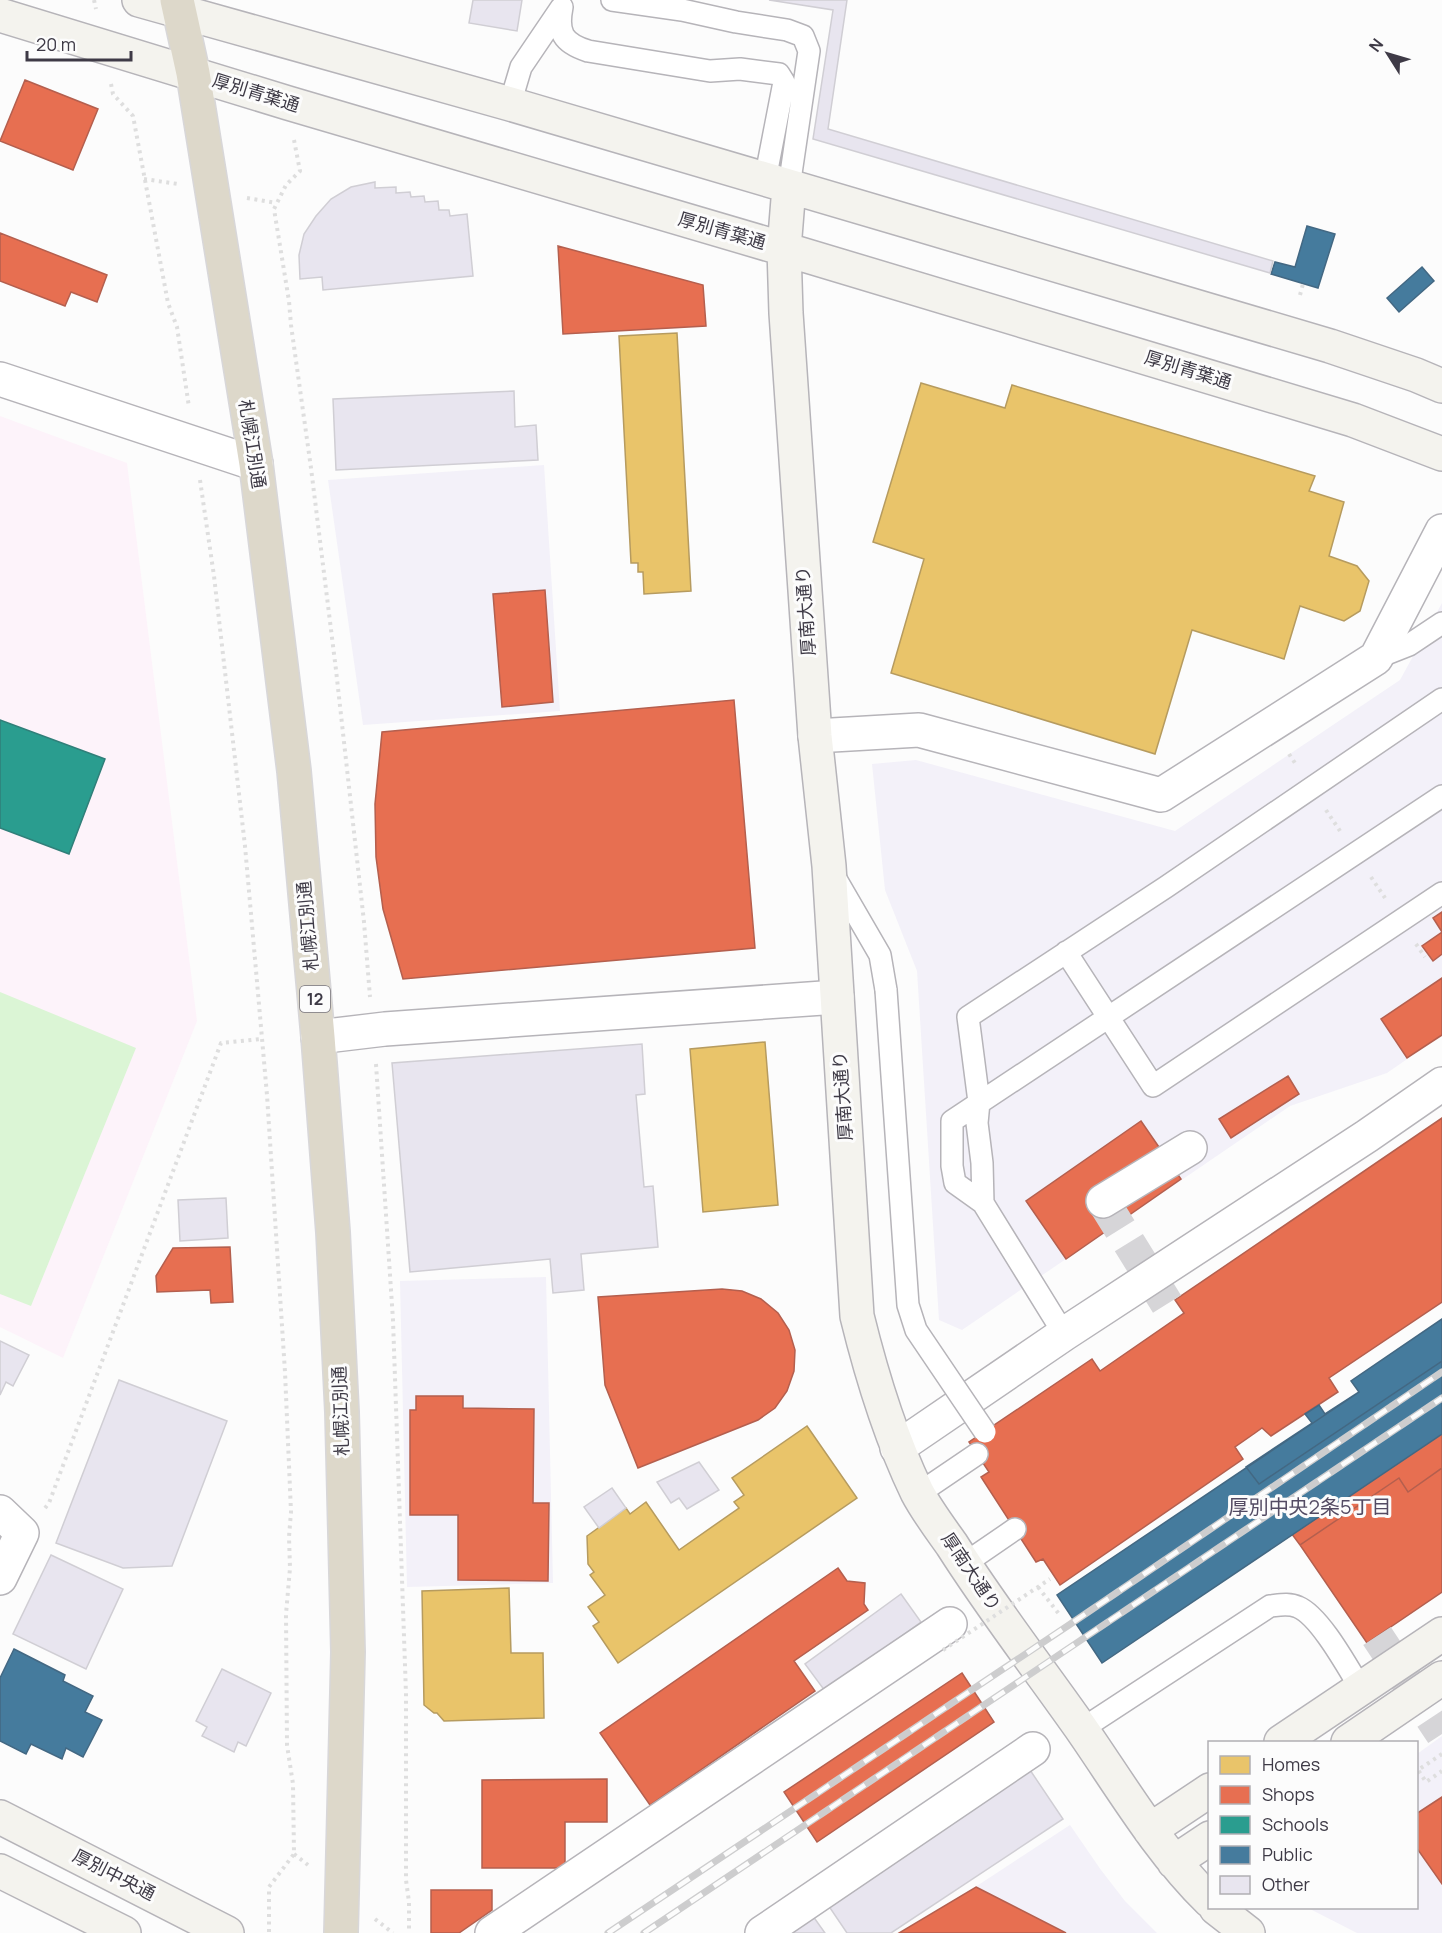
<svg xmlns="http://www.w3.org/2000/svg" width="1442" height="1933" font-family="Manrope,'Noto Sans JP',sans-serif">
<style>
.built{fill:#f3f1f9}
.education{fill:#fdf3fa}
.green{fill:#dbf5d5}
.homes{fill:#e9c46a;stroke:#b69b5f;stroke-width:1.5}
.shops{fill:#e76f51;stroke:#b45f4e;stroke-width:1.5}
.schools{fill:#2a9d8f;stroke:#307f79;stroke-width:1.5}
.public{fill:#457b9d;stroke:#436883;stroke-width:1.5}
.building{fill:#e8e5ef;stroke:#d0ced4;stroke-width:1.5}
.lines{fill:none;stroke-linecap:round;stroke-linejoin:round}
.street-tunnel{stroke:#d6d5d8;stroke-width:33;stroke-dasharray:33 16;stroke-linecap:butt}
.lane-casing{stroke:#b6b4b9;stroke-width:24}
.street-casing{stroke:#b6b4b9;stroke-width:36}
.secondary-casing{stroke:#b6b4b9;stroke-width:36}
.highway-casing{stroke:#d8d7d9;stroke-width:36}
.path{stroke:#dedede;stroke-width:4;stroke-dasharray:3 4.5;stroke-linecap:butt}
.lane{stroke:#fff;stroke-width:21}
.street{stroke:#fff;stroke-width:33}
.secondary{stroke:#f4f3ee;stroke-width:33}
.highway{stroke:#ddd8ca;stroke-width:33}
.rail-casing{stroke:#cdcdce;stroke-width:7}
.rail{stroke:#fcfcfc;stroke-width:4.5;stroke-dasharray:14;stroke-linecap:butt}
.lane-bridge-casing{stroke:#b6b4b9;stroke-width:24;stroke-linecap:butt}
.path-bridge{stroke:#dedede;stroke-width:4;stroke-dasharray:3 4.5;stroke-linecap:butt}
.lane-bridge{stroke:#fff;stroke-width:21}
.labels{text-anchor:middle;stroke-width:6;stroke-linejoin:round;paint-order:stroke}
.shield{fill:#fcfcfc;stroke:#77747d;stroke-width:1.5}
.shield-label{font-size:16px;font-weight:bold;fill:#3e3a46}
.street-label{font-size:18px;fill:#3e3a46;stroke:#fcfcfc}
.neighbourhood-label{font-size:20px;fill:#534b63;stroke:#fcfcfc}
</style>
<rect width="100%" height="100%" fill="#fcfcfc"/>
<path class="built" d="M544,465L560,711L363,725L328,480Z
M1442,603V1035L1387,1073L1290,1106L962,1330L939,1320L917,971L885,890L872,764L916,760L1175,831L1400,680Z
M546,1277L553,1583L407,1587L400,1281Z
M1442,1736V1933H1357L1308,1908H1416L1417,1754Z
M1070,1825L1101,1870L1125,1901L1157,1933H905Z"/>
<path class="education" d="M0,416L127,463L197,1021L63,1358L0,1327Z"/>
<path class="green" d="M0,992L136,1048L31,1306L0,1294Z"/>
<path class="homes" d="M677,333L691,591L644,594L643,572H638V563H631L619,336Z
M921,383L1005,408L1012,385L1315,476L1309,491L1344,502L1329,556L1357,566L1369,581L1360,611L1344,621L1300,606L1284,659L1192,630L1155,754L891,673L924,559L873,542Z
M765,1042L778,1205L703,1212L690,1049Z
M807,1426L857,1498L618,1663L593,1626L599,1622L588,1607L605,1595L590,1575L594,1572L588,1564L587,1536L626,1508L630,1514L646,1502L679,1550L739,1508L734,1502L744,1495L732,1478Z
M509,1588L511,1653H543L544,1718L444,1721L437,1713H434L424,1705L422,1591Z"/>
<path class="shops" d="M25,80L98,109L73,170L0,141Z
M0,233L107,275L97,302L71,292L65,306L0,281Z
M558,246L703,285L706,326L563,334Z
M545,590L553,702L502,707L493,594Z
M734,700L755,948L403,979L383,909L376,857L375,804L382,732Z
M1442,912V954L1433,961L1422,946L1442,932L1433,918Z
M1442,978V1035L1407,1058L1381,1019Z
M1288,1076L1299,1094L1231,1138L1219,1119Z
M1442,1118V1302L1329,1378L1338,1392L1271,1436L1262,1428L1255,1433L1235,1447L1243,1459L1060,1585L1043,1559L1036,1562L981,1477L989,1472L969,1442L1092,1359L1100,1371L1184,1313L1175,1300Z
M1141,1121L1181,1179L1066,1259L1026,1201Z
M230,1247L233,1302L211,1303L210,1290L157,1292L156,1276L173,1248Z
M722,1289L742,1291L761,1299L778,1313L789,1330L795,1350L794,1371L787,1391L775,1408L758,1420L638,1468L605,1385L598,1297Z
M416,1396H463V1408L534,1409L533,1503H549L548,1581L458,1580V1515H410V1410H416Z
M1442,1408V1468L1408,1492L1399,1478L1300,1545L1280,1518Z
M1442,1468V1592L1367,1643L1300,1545L1399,1478L1408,1492Z
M838,1568L847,1581L865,1583L864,1604L868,1610L794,1661L815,1691L650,1805L600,1733Z
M962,1673L994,1722L817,1842L784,1792Z
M607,1779V1822H565V1868H482V1780Z
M1442,1797V1884L1416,1847V1814Z
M976,1887L1066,1933H899Z
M431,1890H492V1910L459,1933H431Z"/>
<path class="schools" d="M0,720L105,759L69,854L0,828Z"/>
<path class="public" d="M1307,226L1335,234L1318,288L1271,274L1275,262L1295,267Z
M1422,267L1434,281L1399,312L1387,298Z
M1442,1319V1434L1102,1663L1057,1595L1359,1392L1351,1381Z
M1442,1319V1361L1259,1484L1246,1467L1312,1423L1305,1414L1319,1405L1325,1414L1359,1392L1351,1381Z
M14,1649L65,1675L63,1681L93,1696L85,1712L102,1720L83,1757L66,1748L62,1759L31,1744L26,1754L0,1741V1678Z"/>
<path class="building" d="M473,0H522L517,31L469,23Z
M769,0H847L828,129L1273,261L1270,273L813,139L833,10Z
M375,182V188L396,187V193L410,192L411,197L424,196L425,202L438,201L439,210H449L450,216L467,214L473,276L323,290L322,277L300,279L299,255L304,234L316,216L331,199L351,187Z
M514,391L515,427L536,425L538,460L336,470L333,399Z
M642,1044L645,1094L636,1095L644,1187L653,1186L658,1247L581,1254L584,1290L553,1293L550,1259L410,1272L392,1063Z
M226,1198L228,1238L180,1241L178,1200Z
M0,1341L29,1355L13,1386L6,1382L0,1395Z
M119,1380L227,1421L172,1566L123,1568L56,1543Z
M699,1462L719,1490L687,1509L679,1498L671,1503L657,1482Z
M612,1488L626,1508L599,1528L584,1507Z
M51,1555L123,1589L86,1669L13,1634Z
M901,1594L921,1622L825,1691L805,1664Z
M222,1669L271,1693L246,1746L238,1742L234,1752L202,1736L207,1727L196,1721Z
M1028,1767L1063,1819L891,1933H847L826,1902Z
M810,1912L825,1933H780Z"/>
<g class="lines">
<path class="street-tunnel" d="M1103,1201L1167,1304
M1377,1636L1442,1734"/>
<defs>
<path id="lane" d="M612,0L682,10L736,22L787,30L803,36L809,51L789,187
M562,7C557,33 563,43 588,51L710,71L740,69L779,74L784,82L765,180
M510,104L521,67L561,8
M1376,658L1409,645L1442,623
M833,874L880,955L886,990
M1066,952L1153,1086L1442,893
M983,1203L982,1163L977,1123L979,1102L968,1017L1166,887L1442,699
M1064,1334L983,1203L955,1183L952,1166V1121L1442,796
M918,1494L977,1454
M964,1564L1015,1529
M1082,1729L1270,1606C1280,1605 1289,1603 1298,1607C1320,1616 1348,1668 1361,1689"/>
<path id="street" d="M0,379L256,464
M815,736L919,730L1161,795L1376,658L1442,531
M318,1037L385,1029L837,997
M1103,1201L1190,1148
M897,1448L1064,1334L1367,1136L1442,1084
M0,1512L22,1533L0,1578
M492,1933L950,1624
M762,1933L1033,1749"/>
<path id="secondary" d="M139,0L510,104L907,221L1330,346L1416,375L1442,386
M0,15L288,103L784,249L1353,420L1442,454
M789,187L784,249L786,313L815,736L829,866L857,1316C872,1377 890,1436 917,1492C927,1511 940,1528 952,1545C992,1608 1037,1666 1080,1727C1121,1786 1158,1850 1210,1901
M1281,1742L1442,1634
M1348,1742L1442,1678
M0,1817L227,1933
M1150,1830L1210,1790
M1174,1862L1210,1838
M0,1871L124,1933
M1216,1908L1248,1933"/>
<path id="highway" d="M177,0L193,73L256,464L294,771L318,1037L333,1232L342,1412L348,1652L341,1933"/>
</defs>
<use href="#lane" class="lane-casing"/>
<use href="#street" class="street-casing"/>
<use href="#secondary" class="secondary-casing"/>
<use href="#highway" class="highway-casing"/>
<path class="path" d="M94,0L96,9
M111,84L113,94L133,116L168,303L177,327L189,407
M294,140L300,171L286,185L274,209L289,301L291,325L311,468L336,670L364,922L370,997
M144,179L178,184
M247,198L276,203
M1300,295L1303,284
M200,480L214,576L245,846L267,1095L285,1372L291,1512L289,1537L290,1568L286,1614L287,1745L293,1784L294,1854L269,1887V1933
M1289,754L1297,766
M1326,810L1340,831
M1371,877L1385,898
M1416,944L1425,957
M376,1064L393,1320L406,1694V1880L409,1902V1933
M45,1508L49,1503L221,1043L262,1039
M1038,1587L1059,1614
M1442,1754L1418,1770L1426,1782L1442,1771
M294,1854L308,1865
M375,1919L393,1933"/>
<use href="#lane" class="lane"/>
<use href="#street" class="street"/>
<use href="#secondary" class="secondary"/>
<use href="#highway" class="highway"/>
<defs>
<path id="rail" d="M608,1933L1069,1625L1442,1372
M644,1933L1442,1398"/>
</defs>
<use href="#rail" class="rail-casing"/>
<use href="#rail" class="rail"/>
<defs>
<path id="lane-bridge" d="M886,990L908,1305L916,1330L985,1432"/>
</defs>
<use href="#lane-bridge" class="lane-bridge-casing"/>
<path class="path-bridge" d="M943,1650L1050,1579"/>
<use href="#lane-bridge" class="lane-bridge"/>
</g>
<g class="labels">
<rect class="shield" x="300" y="986" width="30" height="26" rx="4.5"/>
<g class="shield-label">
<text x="315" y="1005">12</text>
</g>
<g class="street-label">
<text transform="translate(256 93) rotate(17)" y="6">厚別青葉通</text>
<text transform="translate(722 231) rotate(16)" y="6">厚別青葉通</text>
<text transform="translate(1188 370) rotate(17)" y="6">厚別青葉通</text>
<text transform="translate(252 444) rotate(81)" y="6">札幌江別通</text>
<text transform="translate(806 611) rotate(-94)" y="6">厚南大通り</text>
<text transform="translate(308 926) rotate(-95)" y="6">札幌江別通</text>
<text transform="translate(843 1096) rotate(-94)" y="6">厚南大通り</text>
<text transform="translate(341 1411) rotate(-92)" y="6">札幌江別通</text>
<text transform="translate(971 1572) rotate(56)" y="6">厚南大通り</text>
<text transform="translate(114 1875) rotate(27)" y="6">厚別中央通</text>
</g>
<g class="neighbourhood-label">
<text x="1310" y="1514">厚別中央2条5丁目</text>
</g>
</g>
<rect x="1208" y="1741" width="210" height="168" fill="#fcfcfc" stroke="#b0aeb3" stroke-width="1.5"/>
<rect x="1220" y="1756" width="30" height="18" fill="#e9c46a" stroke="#b0aeb3" stroke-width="1.5"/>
<text x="1262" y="1771" font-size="18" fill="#3e3a46">Homes</text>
<rect x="1220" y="1786" width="30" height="18" fill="#e76f51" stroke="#b0aeb3" stroke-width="1.5"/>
<text x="1262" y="1801" font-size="18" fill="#3e3a46">Shops</text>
<rect x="1220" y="1816" width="30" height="18" fill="#2a9d8f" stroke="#b0aeb3" stroke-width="1.5"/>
<text x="1262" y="1831" font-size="18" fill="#3e3a46">Schools</text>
<rect x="1220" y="1846" width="30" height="18" fill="#457b9d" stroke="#b0aeb3" stroke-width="1.5"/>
<text x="1262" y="1861" font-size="18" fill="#3e3a46">Public</text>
<rect x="1220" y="1876" width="30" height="18" fill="#e8e5ef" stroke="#b0aeb3" stroke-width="1.5"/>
<text x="1262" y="1891" font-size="18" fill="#3e3a46">Other</text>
<g transform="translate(1388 54) rotate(307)" stroke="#fcfcfc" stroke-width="4.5" paint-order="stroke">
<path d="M0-4.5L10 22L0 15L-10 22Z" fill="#3e3a46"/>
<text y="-9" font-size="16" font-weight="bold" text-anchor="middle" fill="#3e3a46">N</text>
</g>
<path d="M27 51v9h104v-9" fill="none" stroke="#3e3a46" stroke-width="3"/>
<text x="36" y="51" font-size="18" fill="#3e3a46" stroke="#fcfcfc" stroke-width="4.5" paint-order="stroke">20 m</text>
</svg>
